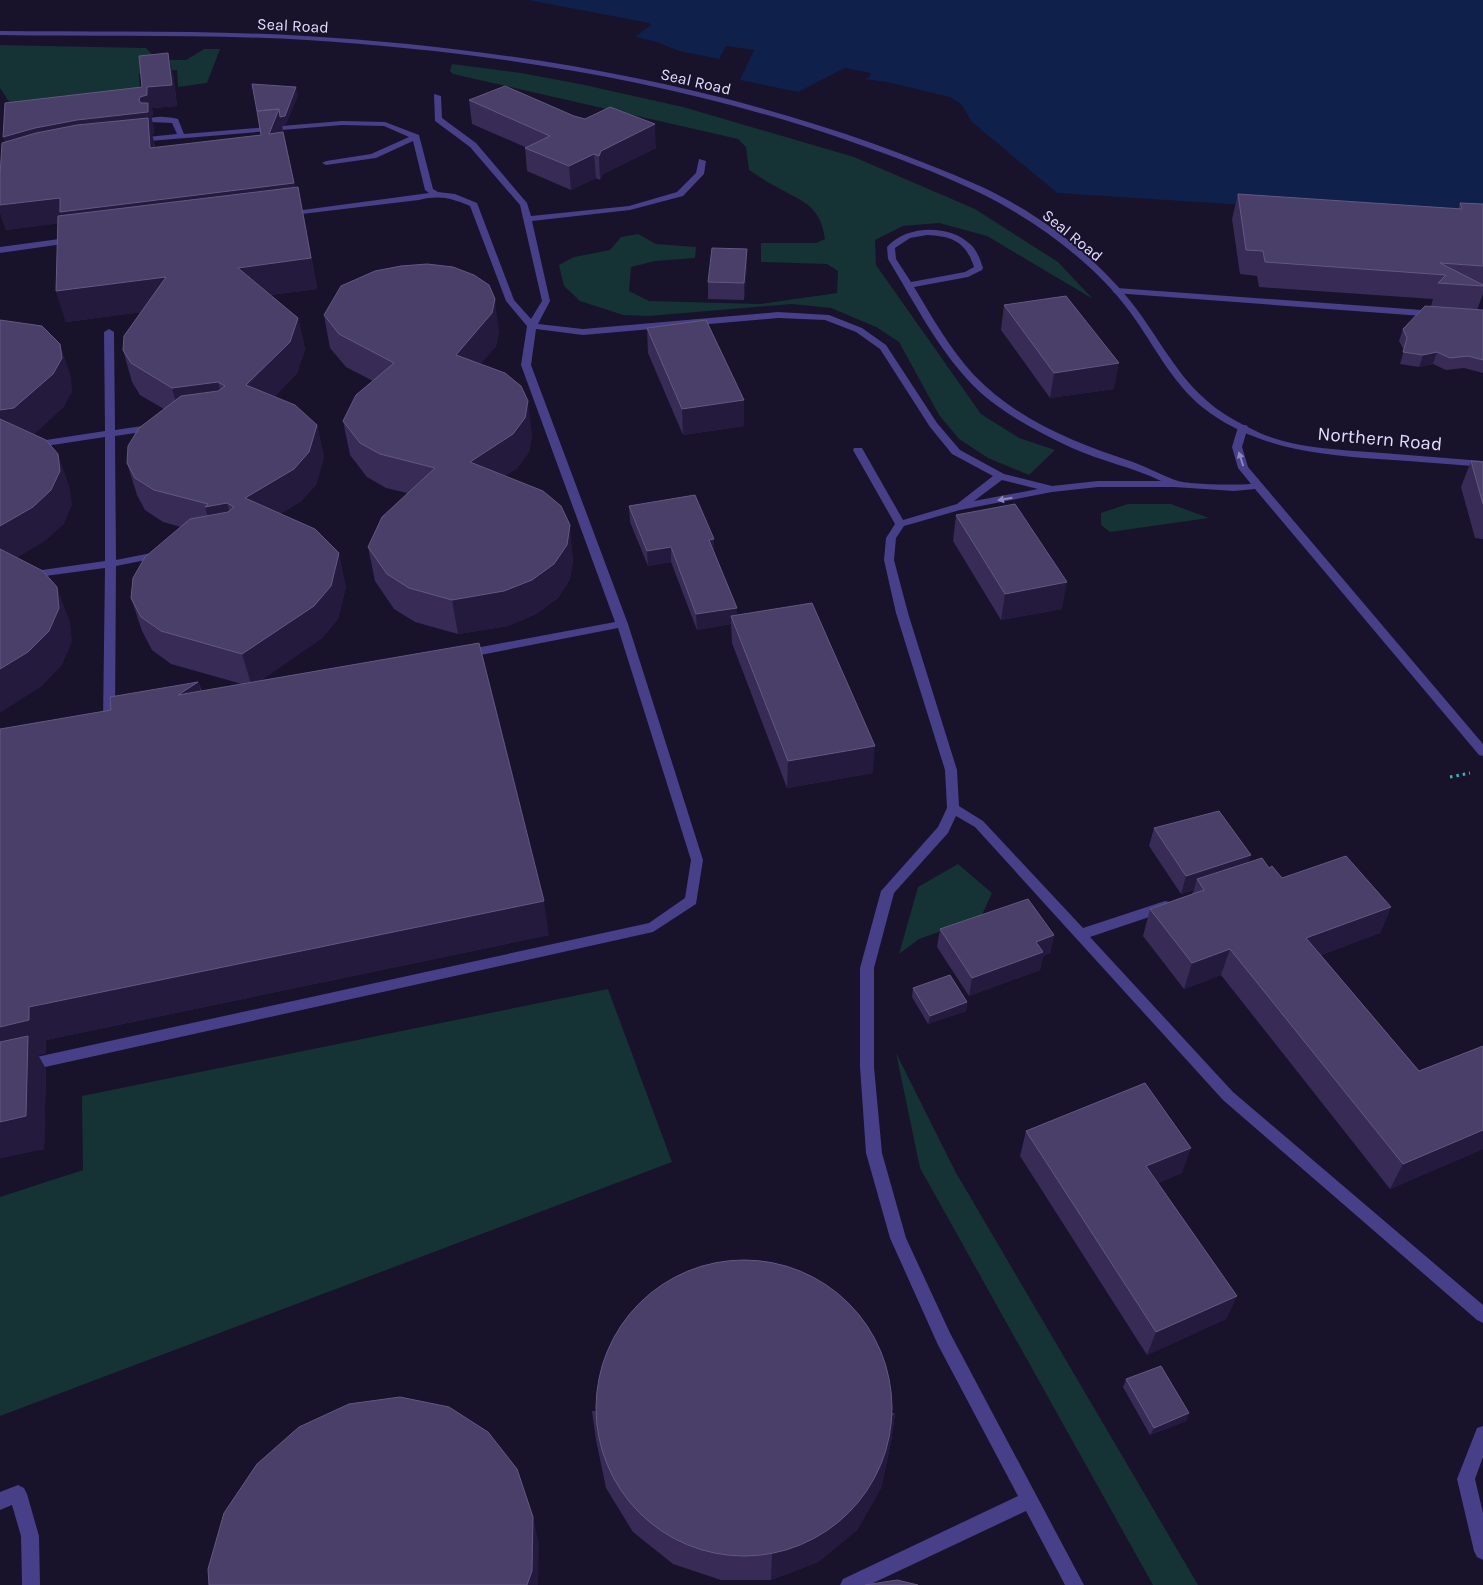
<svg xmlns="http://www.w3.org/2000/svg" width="1483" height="1585" font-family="Karla,sans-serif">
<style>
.green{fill:#153234}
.water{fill:#0f214b}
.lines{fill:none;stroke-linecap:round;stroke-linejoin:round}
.path{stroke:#36b6b8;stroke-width:3;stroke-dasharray:2.5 4;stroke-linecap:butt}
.lane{fill:#473f87;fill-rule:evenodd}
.street{fill:#473f87;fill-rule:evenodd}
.wall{fill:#382c57}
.shaded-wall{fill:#231a3d}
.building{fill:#4a3f69;stroke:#625880}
.oneway{fill:#8d86bd}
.labels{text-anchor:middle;stroke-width:4;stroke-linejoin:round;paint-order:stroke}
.far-street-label{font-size:16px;fill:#e3dcfe;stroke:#18122a}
.street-label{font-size:19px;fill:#e3dcfe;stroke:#18122a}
</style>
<rect width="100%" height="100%" fill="#18122a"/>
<path class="green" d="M0,45L146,48L157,60H186L204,49H220L207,83L178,87L177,70L139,74L141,106L20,119L0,88Z
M452,64L521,73L580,84L683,107L854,157L975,209L1058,262L1093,299L987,236L939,223L903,226L875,240L876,265L981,414L1019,438L1055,450L1029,475L988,458L959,439L939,415L899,342L876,327L831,308L792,304L649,316L623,315L580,301L564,286L559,265L574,257L610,250L621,237L638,234L656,244L696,247L695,258L655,261L631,267L629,291L649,301L760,304L837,293L838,271L827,264L761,262V243H816L825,239C820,203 800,201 773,185C765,181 757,175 749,170L746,147L738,139L453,74L450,71Z
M1128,504H1171L1209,518L1110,532L1101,525V513Z
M958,864L992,893L981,917L919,939L899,954L918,887Z
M608,989L672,1162L0,1416V1197L83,1170L82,1096Z
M896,1053L955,1171L1198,1585H1153L920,1168Z"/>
<path class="water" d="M528,0H1483V220L1057,193L972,122L961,104L950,97L887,82L864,79L869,77L871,73L845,68L798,92L740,80L754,50L726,46L719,59L679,51L657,42L635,37L651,25L649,23Z"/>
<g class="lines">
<path class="path" d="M1450,777L1470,773"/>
<path class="lane" d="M434,94L441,96L442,118L476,143L527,203L531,216L629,206L677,192L696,173L699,159L706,161L704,174L683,196L630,210L532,221L550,301L538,324L583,329L778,312L829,315L862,328L886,345L937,423L960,450L1004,474L1052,486L1098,481H1161C1132,467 1101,461 1072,448C1040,433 1007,416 981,393C941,356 916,305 888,259L887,247C906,225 949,224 970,244C977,250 980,259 983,268L982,270L968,277L914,287C932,317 950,349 974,375C1017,420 1075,443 1133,462C1147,467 1161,475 1175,480C1187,485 1236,485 1251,484L1238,468L1232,447L1238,427L1240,425H1246L1248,427L1242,447L1248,467L1483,744V756L1479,755L1255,489L1234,491L1174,487H1098L1052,492L960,510L904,526L896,538L894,560L908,613L957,770L959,806L983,821L1083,928L1165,901L1170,902L1172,906L1170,910L1090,937L1233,1092L1483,1305V1323L1477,1320L1223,1100L975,827L956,816L948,833L894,893L874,968V1067L882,1153L906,1238L950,1333L1084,1585H1065L1026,1511L869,1585H840L843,1579L1018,1496L938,1345L890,1238L866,1153L860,1067V968L881,891L938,827L947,808L945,770L896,613L884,560L886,538L895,524L853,450L854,448H862L903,520L957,504L993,476L952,454L930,427L880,349L856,332L825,320L778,318L583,335L536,329L531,365L628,624L703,860L696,904L653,932L0,1077V1065L649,923L685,898L691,860L618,628L465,658L459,654L465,650L615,622L521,365L527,326L506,301L470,206C450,198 441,195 419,200L285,216L284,214L288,212L429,193L425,190L413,141L376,158L326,165L322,163L326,161L371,154L409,137L384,126L342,125L137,142L133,140L137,138L177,134L172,123L150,122L146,120C155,115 168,117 178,119L184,134L342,121L385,122L419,135L433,189L438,192L455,194L477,203L514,300L531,319L542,301L520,205L470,147L435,121ZM927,235C952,236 966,242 974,267L965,272L911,282L896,259L895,248L910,238ZM1002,480L1038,489L974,501Z
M74,237L78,240L77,242L0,253V247Z
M1117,288L1436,311L1441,314L1436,317L1114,293L1113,291Z
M109,329L114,332L115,430L156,424L161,427L156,430L115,436L116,560L161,551L166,554L161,557L116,566L115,720L109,724L103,720L105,568L0,582V576L105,561V437L0,453V447L105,431L104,332Z
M1483,1426V1457L1475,1479L1483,1513V1560L1477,1557L1474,1551L1457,1479L1477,1428Z
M18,1485L24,1488L27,1494L39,1536L40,1585H22L21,1536L12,1505L0,1510V1492Z"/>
<path class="street" d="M0,31C102,32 204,30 306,36C536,50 768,92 980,186C1034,211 1089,251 1127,297C1155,330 1173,371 1205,399C1221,414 1241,424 1260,433C1295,448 1333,449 1370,452C1408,455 1445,458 1483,461V467C1448,464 1413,461 1378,459C1318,454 1261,449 1210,413C1174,388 1155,346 1130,312C1093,262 1035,220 980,193C939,173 895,157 852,142C677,81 492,52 307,40C205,34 102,37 0,35Z"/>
</g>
<path class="wall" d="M173,73L177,106L152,108L153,116H151L153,124L154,134H152L154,142L155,148L261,135L298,95L286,124L282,125L295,187L304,216L317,289L270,295L298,318L305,349L297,373L274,397L317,425L324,457L316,485L301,501L280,514L346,586L338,619L322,638L260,681L549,935L46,1040V1053L38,1055L46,1069L44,1149L0,1158L111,710L198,682L202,691L242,684L171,664L152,650L142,631L131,598L181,527L163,522L145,510L137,495L127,463L164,409L140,395L132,382L123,350L141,312L66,322L56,291L58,223L6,230L0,212V175L142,87Z
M469,100L574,116L656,148L603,174L600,180L596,178L571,190L527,171L525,147L472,124Z
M1238,194L1458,209L1460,203L1483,204V294L1477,310H1483V373L1464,368L1446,370L1433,364L1419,367L1400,364L1404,350L1399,341L1403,329L1431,306L1433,299L1259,287L1257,276L1240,274L1232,219Z
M747,266L744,300L708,299V282Z
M1004,305L1114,389L1050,398L1001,330Z
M324,315L499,331L496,346L480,364L532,435L529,452L517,468L505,476L573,559L570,579L558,598L536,614L508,626L458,634L415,622L394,609L375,581L368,547L407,493L386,488L367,477L350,455L343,421L373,381L346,367L330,348Z
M647,328L744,426L683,435L648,353Z
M1471,461L1483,462V539L1475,538L1461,487Z
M629,506L714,552L737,615L873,773L787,788L732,643L731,624L697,630L671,562L648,566L630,522Z
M956,515L1062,609L1001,620L953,541Z
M1154,828L1251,855L1248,862L1269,868L1282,878L1391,907L1380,933L1321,955L1419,1071L1483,1046V1149L1390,1189L1221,975L1184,989L1143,936L1150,909L1192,894L1194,890L1181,894L1149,846Z
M940,929L1054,935L1050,953L1043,956L1040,970L969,996L937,947Z
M913,988L967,1002L966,1011L928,1024L912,997Z
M1026,1131L1182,1173L1158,1183L1237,1296L1226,1319L1147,1355L1020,1156Z
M1126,1379L1189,1413L1186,1421L1150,1435L1123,1387Z
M592,1411L895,1413L891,1442L881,1488L857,1530L818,1562L771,1580H721L673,1564L633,1532L606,1488L596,1440Z"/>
<path class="shaded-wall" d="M168,53L173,73L177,106L152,108L153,116H151L153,124L154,134H152L154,142L156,172L10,158L3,137L35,128L77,120L139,100Z
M296,87L298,95L286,124L282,125L283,132L274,158L260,127L279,109Z
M655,124L656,148L603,174L600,180L599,156L601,151Z
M594,154L596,178L571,190L569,166Z
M294,183L299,207L63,223L6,230L0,212V205L60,198Z
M298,187L317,289L245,298L238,268Z
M747,249V266L744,300V283Z
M166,277L174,308L66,322L56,291Z
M495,299L499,331L496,346L461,388L456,355Z
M298,318L305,349L297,373L254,417L246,385Z
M60,344L71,377L72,392L64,407L27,441L0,445V410Z
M1437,352L1433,364L1419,367L1423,355Z
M1119,363L1114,389L1050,398L1054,373Z
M218,382L226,413L181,420L172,388Z
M744,400V426L683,435L682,409Z
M528,401L532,435L529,452L517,468L475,497L470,462Z
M317,425L324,457L316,485L301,501L254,531L245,498Z
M58,454L70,488L72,505L64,524L45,541L0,568V526Z
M227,503L236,535L214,539L205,507Z
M570,525L573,559L570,579L558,598L536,614L508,626L458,634L452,600Z
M714,539V555L709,540Z
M671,547V562L648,566L647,551Z
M339,553L346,586L338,619L322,638L252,687L242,654Z
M1067,582L1062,609L1001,620L1005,594Z
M57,587L70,622L72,642L62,665L42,686L0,713V669Z
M737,608V623L731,616V624L697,630L696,614Z
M198,682L209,716L178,695Z
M875,746L873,773L787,788L788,761Z
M1251,855L1245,873L1197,879L1194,890L1181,894L1186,876Z
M544,901L549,935L46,1040V1053L38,1055L46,1069L44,1149L0,1158V1027L29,1007Z
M1391,907L1380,933L1296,964L1306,938Z
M1054,935L1050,953L1043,956L1040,970L969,996L972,978L1036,942Z
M1230,949L1221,975L1184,989L1192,963Z
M967,1002L966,1011L928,1024L930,1016Z
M1483,1130V1149L1390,1189L1403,1164Z
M1191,1148L1182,1173L1138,1191L1146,1166Z
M1237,1296L1226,1319L1147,1355L1156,1332Z
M895,1413L891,1442L881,1488L857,1530L818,1562L771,1580L772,1553Z
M1189,1413L1186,1421L1150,1435L1154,1428Z
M533,1517L539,1544L538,1585H527Z"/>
<path class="building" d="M168,53L172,85L147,87V95L140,97L139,100L141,103H148V112L77,120L35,128L3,137L5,103L142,87L139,56Z
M252,84L296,87L285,116L280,117L279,109L257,111Z
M505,86L574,116L585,119L610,107L655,124L601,151L599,156L594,154L569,166L525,148L550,136L469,100Z
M279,109L269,134L283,132L294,183L60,212V198L0,205V175L2,143L36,133L77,125L148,118L150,148L261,135L257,111Z
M298,187L311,258L238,268L298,318L290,342L246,385L295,405L317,425L309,452L294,469L245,498L315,529L339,553L331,586L314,606L242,654L161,631L141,617L131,598L133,578L145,557L190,519L228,512L234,507L227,503L205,507L208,504L154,490L135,478L127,463L128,446L139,428L181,396L218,391L225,386L218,382L172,388L131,363L123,350L124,336L166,277L56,291L58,216Z
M1238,194L1462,209L1460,203L1483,204V266L1440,263L1483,285V286L1438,283L1446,275L1265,262L1263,251L1246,250Z
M712,248L747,249L744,283L708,282Z
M427,264L453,267L474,275L489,285L495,299L492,313L456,355L505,373L521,386L528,401L525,418L513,434L470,462L543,491L561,506L570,525L567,545L554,564L532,580L504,591L452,600L409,588L387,574L368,547L382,517L435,468L380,454L360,443L343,421L356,395L394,363L339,334L324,315L341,286L375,271L401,266Z
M1066,296L1119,363L1054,373L1004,305Z
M1425,306L1483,310V360L1468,356L1450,358L1437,352L1423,355L1403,352L1407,338L1403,329Z
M0,320L42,326L60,344L62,358L53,374L14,408L0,410Z
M706,320L744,400L682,409L647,328Z
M0,419L46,440L58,454L60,471L51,490L33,507L0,526Z
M1471,461L1483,462V504Z
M695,495L714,539L709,540L737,608L696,614L671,547L647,551L629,506Z
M1015,504L1067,582L1005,594L956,515Z
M0,549L43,571L57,587L59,608L49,631L28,652L0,669Z
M812,603L875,746L788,761L731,616Z
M479,643L544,901L29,1007V1020L0,1027V729L111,710L110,697L198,682L178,695Z
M1219,811L1251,855L1186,876L1154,828Z
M1346,856L1391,907L1306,938L1419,1071L1483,1046V1130L1403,1164L1230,949L1192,963L1150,909L1204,890L1197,879L1262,858L1269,868L1272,866L1282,878Z
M1028,899L1054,935L1036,942L1043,952L972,978L940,929Z
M950,975L967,1002L930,1016L913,988Z
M28,1036L26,1116L0,1122V1042Z
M1145,1083L1191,1148L1146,1166L1237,1296L1156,1332L1026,1131Z
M596 1408a148 148 0 1 1 296 0a148 148 0 1 1-296 0Z
M1161,1366L1189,1413L1154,1428L1126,1379Z
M400,1397L449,1407L488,1432L517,1469L533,1517L532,1571L527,1585H209L208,1569L224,1513L257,1464L299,1427L349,1404Z
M897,1580L918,1585H865Z"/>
<defs><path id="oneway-solid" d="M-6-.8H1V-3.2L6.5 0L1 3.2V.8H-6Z" transform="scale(1.25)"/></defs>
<g class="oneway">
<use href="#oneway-solid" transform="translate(1241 459) rotate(-108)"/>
<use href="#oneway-solid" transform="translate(1005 499) rotate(170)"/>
</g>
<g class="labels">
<g class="far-street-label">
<text transform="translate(293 25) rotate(3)" y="6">Seal Road</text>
<text transform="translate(696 81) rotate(13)" y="6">Seal Road</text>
<text transform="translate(1073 235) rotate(39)" y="6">Seal Road</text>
</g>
<g class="street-label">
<text transform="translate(1380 438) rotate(5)" y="7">Northern Road</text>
</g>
</g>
</svg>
